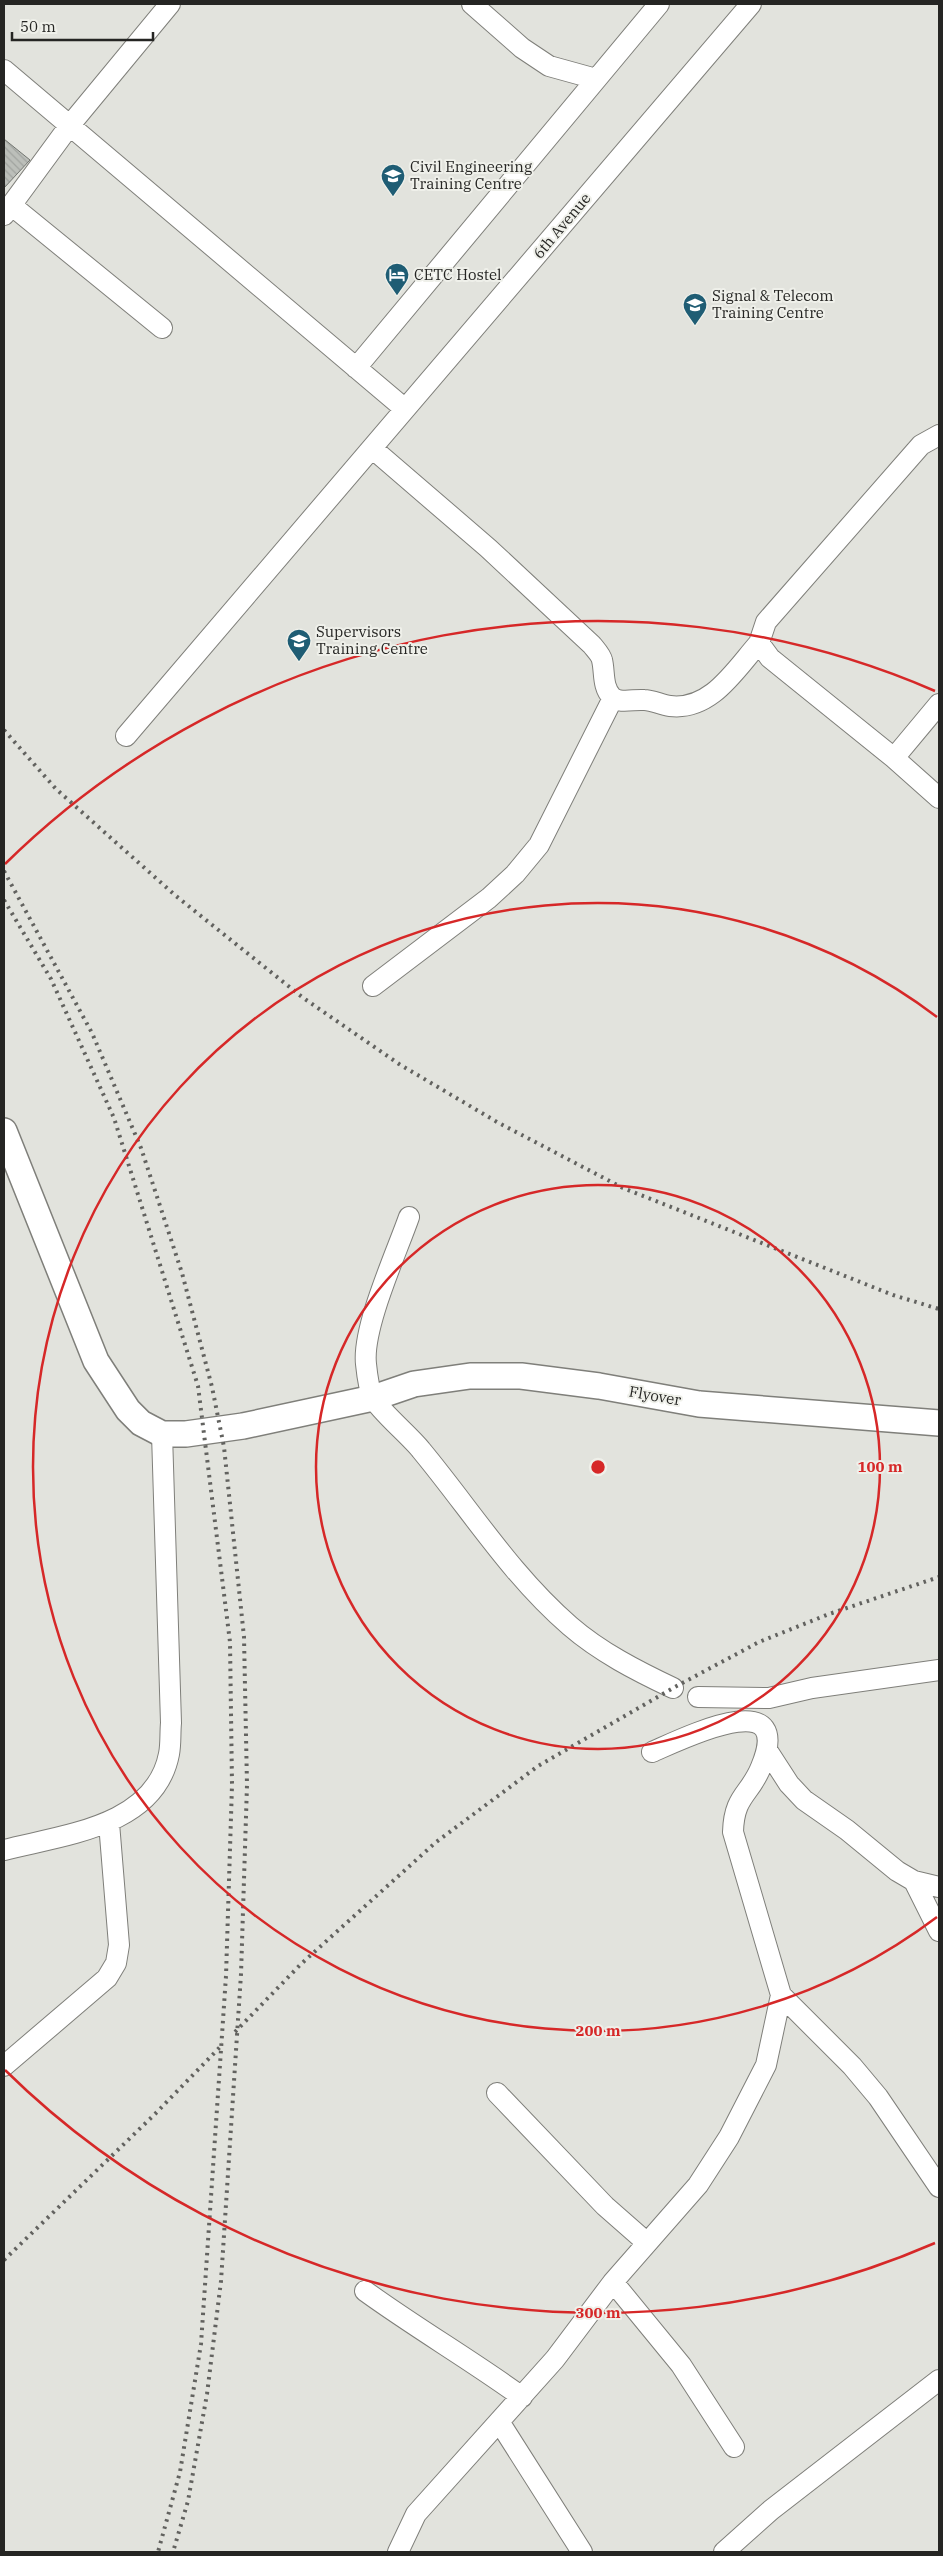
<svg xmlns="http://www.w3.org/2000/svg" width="943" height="2556" font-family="'IBM Plex Serif',serif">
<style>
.building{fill:url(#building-back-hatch);stroke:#71746f}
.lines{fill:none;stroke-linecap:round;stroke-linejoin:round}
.minor-casing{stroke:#7f7f7a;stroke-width:22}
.major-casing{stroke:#7f7f7a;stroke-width:28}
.minor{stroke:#fff;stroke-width:20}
.major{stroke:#fff;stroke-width:25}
.rail{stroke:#62625f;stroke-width:4;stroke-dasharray:2.5 5;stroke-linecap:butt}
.ring{fill:none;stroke:#d62828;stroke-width:2.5}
.labels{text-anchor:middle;stroke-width:4;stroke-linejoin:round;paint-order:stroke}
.poi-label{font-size:15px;fill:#252523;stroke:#eff0ea;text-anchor:start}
.street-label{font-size:15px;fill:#252523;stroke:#eff0ea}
.centre{fill:#d62828;stroke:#eff0ea;stroke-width:2.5}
.ring-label{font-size:15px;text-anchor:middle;font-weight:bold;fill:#d62828;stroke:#eff0ea;stroke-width:4;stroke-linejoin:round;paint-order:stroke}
</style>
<defs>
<pattern id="building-back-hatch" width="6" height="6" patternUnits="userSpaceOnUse" patternTransform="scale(1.25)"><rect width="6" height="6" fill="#bcbfba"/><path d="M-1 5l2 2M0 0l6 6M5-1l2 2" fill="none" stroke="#a1a4a0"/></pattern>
</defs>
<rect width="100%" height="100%" fill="#e2e3dd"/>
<path class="building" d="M4,139L30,160L4,188Z"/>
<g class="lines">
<defs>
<path id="minor" d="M472,4L522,48L549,66L596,79
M4,70L405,409
M11,205L162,328
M4,215L70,125L170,4
M356,368L659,4
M939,435L921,445L766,622L759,643L770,658L894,758L939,798
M373,449L488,548L592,645C595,649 601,655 602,660C605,672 602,687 612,697C620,704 634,699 644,700C653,700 661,705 670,706C711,711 735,670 759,643
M126,736L751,4
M894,758L939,704
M373,986L489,898L515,874L539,845L613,698
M409,1217C396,1254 362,1328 366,1364C367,1374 369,1389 373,1398C379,1410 411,1437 421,1450C470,1509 511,1575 570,1626C600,1652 637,1671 673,1688
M698,1697L769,1698L812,1688L939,1670
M767,1750L789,1784L804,1800L847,1830L897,1871L914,1881L939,1887
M4,1850C62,1835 155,1827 169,1754C171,1744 170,1733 171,1723L162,1434
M914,1881L939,1931
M781,1995L852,2066L878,2097L939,2187
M4,2066L107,1978L116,1963L119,1945L109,1823
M497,2093L605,2206L646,2242
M613,2282L681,2365L734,2447
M365,2291C416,2328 471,2360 522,2397
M500,2423L582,2552
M398,2552L416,2514L555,2359L613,2282L698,2185L729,2137L766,2065L781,1995L733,1832C734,1795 750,1795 761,1767C796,1682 682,1739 652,1752
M724,2552L771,2510L939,2380"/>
<path id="major" d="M4,1131L96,1361L128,1410L141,1423L162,1434H186L243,1426L373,1398L414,1384L470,1376H521L599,1386L699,1404L939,1423"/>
</defs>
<use href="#minor" class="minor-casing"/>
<use href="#major" class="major-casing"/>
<use href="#minor" class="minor"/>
<use href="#major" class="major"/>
<path class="rail" d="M4,730L56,789L176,896L302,997L399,1064L497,1122L623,1188L893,1295L939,1309
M4,871L92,1033L141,1148L182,1273L212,1387L224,1447L244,1637L247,1785L241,1974L221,2281L207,2394L188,2501L173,2552
M4,900L51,979L114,1118L198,1386L230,1642L232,1785L226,1976L201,2344L180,2472L158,2552
M235,2032L301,1964L435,1843L538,1766L673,1688L759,1642L829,1614L939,1577
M4,2260L155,2114L223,2044"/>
</g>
<g class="ring">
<circle cx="598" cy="1467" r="282"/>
<path d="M937 1917A564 564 0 1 1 937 1017"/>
<path d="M935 2243A846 846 0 0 1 5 2070M5 864A846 846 0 0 1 935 691"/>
</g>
<defs>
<symbol id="university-pin" viewBox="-11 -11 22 30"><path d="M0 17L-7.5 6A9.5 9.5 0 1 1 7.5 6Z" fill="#1f5d74" stroke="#eff0ea"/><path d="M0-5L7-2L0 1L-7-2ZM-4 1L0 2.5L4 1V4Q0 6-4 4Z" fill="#fff"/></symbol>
<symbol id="hotel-pin" viewBox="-11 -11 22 30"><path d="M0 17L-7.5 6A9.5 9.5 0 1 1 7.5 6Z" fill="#1f5d74" stroke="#eff0ea"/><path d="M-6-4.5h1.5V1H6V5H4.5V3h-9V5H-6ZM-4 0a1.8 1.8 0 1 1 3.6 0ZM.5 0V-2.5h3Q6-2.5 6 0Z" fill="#fff"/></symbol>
</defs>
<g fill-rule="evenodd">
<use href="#university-pin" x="379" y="162" width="28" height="38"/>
<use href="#hotel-pin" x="383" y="261" width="28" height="38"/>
<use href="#university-pin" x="681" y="291" width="28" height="38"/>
<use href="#university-pin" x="285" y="627" width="28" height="38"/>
</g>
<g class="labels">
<g class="poi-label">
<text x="410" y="172">Civil Engineering<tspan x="410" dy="17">Training Centre</tspan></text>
<text x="414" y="280">CETC Hostel</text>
<text x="712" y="301">Signal &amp; Telecom<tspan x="712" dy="17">Training Centre</tspan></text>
<text x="316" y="637">Supervisors<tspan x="316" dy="17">Training Centre</tspan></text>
</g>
<g class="street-label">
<text transform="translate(562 226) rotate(-50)" y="5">6th Avenue</text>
<text transform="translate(655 1396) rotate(10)" y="5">Flyover</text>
</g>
</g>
<circle cx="598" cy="1467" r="8" class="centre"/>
<g class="ring-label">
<text x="880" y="1472">100 m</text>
<text x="598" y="2036">200 m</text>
<text x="598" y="2318">300 m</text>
</g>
<rect width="943" height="2556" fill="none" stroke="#252523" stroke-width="10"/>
<path d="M12 32v8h141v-8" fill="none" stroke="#252523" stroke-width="2.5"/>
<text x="20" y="32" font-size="15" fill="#252523" stroke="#eff0ea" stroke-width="4" paint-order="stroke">50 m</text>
</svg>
